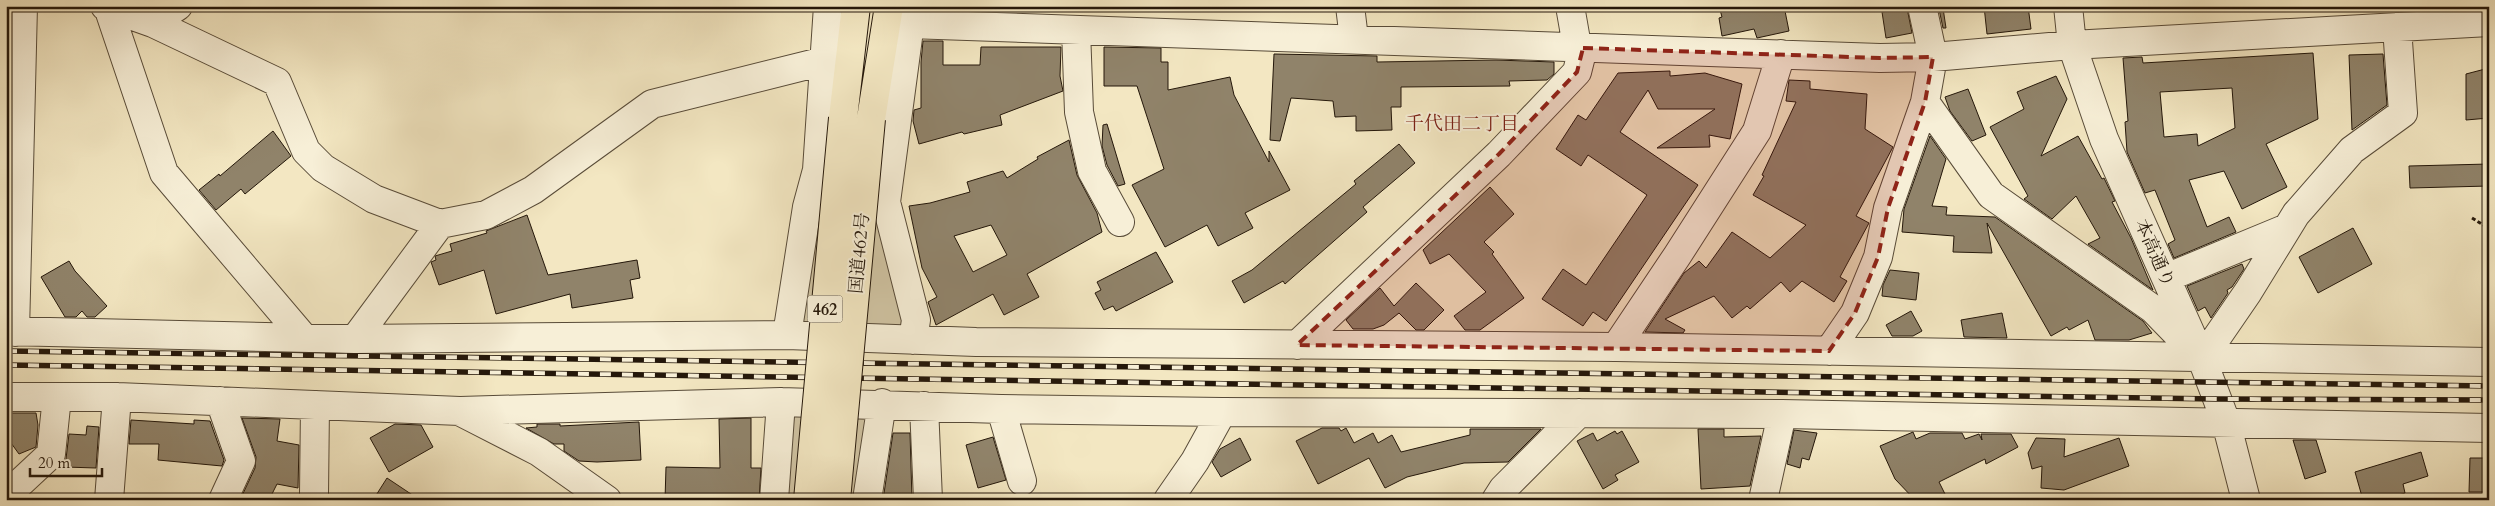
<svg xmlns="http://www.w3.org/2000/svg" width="2495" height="506" font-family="Cardo,'Noto Serif JP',serif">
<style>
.green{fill:#d0c4a3;stroke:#7a6e56}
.building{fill:#90836a;stroke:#24170a;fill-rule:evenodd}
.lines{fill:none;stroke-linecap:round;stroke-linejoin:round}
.minor-casing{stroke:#584b38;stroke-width:30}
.highway-casing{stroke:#24170a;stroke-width:30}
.path{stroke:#24170a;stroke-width:3;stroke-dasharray:4 2.5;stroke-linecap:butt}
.minor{stroke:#f7efd7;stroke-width:28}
.highway{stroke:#f3e7c2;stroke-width:28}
.rail-casing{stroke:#24170a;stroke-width:5.5}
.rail{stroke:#f7efd7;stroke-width:4;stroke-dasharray:11;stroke-linecap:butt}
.highway-bridge-casing{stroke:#24170a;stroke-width:30;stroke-linecap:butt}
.highway-bridge{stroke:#f3e7c2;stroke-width:28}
.marked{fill:#8f2418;fill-opacity:0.2;stroke:#8f2418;stroke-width:4;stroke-dasharray:10 6;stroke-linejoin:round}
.labels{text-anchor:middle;stroke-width:4;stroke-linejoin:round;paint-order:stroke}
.shield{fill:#f7efd7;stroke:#635848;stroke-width:1}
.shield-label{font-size:16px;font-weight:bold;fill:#24170a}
.street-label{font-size:18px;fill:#24170a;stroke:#f7efd7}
.neighbourhood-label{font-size:19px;fill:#7a1f14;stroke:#f7efd7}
</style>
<rect width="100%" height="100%" fill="#f3e7c2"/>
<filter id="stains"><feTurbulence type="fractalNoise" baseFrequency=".004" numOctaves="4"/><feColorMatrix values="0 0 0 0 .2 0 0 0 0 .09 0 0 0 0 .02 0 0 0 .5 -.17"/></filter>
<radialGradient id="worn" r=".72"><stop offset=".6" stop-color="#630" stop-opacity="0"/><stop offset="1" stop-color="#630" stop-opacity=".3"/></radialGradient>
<path class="green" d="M825,140L884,143L909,313L902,327L799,328Z
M791,412L875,414L863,500H783Z"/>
<path class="building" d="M1719,6H1784L1789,31L1757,38L1754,29L1722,36L1719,18L1722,17Z
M1984,6H2028L2031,29L1987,34Z
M1907,8L1912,33L1886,38L1882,12Z
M1943,8L1946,28H1943L1939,9Z
M923,41H943V65H980L981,47H1061L1060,76L1063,91L1000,115L1002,125L964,134L962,132L919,144L913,121L914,110L921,108V62Z
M1104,47L1161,48V62H1168V90L1230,77L1234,95L1269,162V151L1290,190L1245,213L1253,228L1218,246L1207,225L1165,247L1132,185L1164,169L1137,86H1104Z
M2313,53L2318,119L2266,144L2287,187L2242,209L2224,171L2189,180L2207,227L2229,217L2236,232L2174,258L2168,244L2175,240L2155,190L2145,193L2127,152L2125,122L2128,121L2123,58L2142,57L2143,63ZM2232,88L2235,128L2198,146L2197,134L2164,137L2160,92Z
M1274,54L1377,56V62L1496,60L1554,62V74L1547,80L1509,81L1510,86L1401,87V107H1391L1392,130L1356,131V116L1335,117L1333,101L1291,98L1280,141L1270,140Z
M2383,54L2387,105L2352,130L2349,55Z
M2489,68V118L2466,120V74Z
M1670,71V76L1705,73L1742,84L1730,139L1709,135L1710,147L1657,148L1715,109H1658L1648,90L1620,132L1698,185L1606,321L1593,312L1583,326L1542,299L1563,269L1586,285L1647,195L1588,155L1581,166L1556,149L1578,115L1586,120L1618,73Z
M2056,76L2067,99L2041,156L2078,136L2102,179L2104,178L2115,201L2112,202L2131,238L2153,290L2088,244L2100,238L2076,196L2052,219L2024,199L2028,196L1990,127L2024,109L2017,92Z
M1789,80L1810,81V89L1867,94L1865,129L1893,147L1856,216L1869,223L1840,277L1847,281L1834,302L1802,281L1790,292L1781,282L1750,309L1747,306L1732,318L1714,296L1665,319L1685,330L1683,333L1645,332L1684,273L1699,261L1706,268L1732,232L1770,258L1806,225L1753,195L1764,176L1762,175L1796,102L1786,101Z
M1968,89L1986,135L1972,141L1950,111L1945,97Z
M1107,124L1125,184L1118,186L1107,165L1102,146L1103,125Z
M273,131L291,156L245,194L241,189L216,210L199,190L219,174L220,176Z
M1930,136L1946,159L1932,206L1947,207L1946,215L1995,217L2143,321L2152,333L2129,340H2095L2088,320L2069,330L2067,327L2051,336L1987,223L1992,253L1953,252L1954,236L1902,232L1904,209Z
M1069,140L1077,175L1097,213L1102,232L1027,274L1039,297L1004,315L993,294L936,325L928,302L937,297L922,268L909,206L930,203L970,192L967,182L1003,171L1007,178L1038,159L1037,157ZM991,225L1007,255L973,272L954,236Z
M1399,144L1415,163L1363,207L1367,212L1285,284L1283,281L1244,303L1232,281L1252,270L1356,184L1354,181Z
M2489,164V186L2410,188L2409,166Z
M1490,187L1514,214L1484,242L1494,252L1492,254L1524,298L1480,330H1465L1454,316L1486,292L1449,254L1430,264L1423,250Z
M527,215L548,275L637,260L640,278L630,280L633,298L572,308L570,294L496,314L484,270L439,285L431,262L436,260L435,256L452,251L450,244L487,233L486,231Z
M2353,228L2372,264L2318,293L2299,257Z
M1156,252L1173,282L1116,311L1113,306L1104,310L1095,293L1101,290L1097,282Z
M69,261L75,271L107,306L95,317H87L82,311L76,317H65L41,277Z
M2242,264L2244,269L2232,287L2227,290L2228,293L2211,318L2205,307L2198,311L2187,286Z
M1890,270L1919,273L1916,300L1882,296L1883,285Z
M1416,283L1444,310L1424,330H1416L1399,313L1384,325L1373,329H1353L1346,320L1380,288L1394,306Z
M1911,311L1922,331L1913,336H1892L1886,325Z
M2002,313L2007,338L1964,337L1961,320Z
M6,413H36L38,425L36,447L19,454L6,436Z
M242,418L280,419L277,441L299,445L298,488L277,484L269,500H240L255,468L256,457Z
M751,418V468H761L759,500H665L666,467L720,468L719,419Z
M131,420L194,424V420L210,421L224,460L222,466L158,460L159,444H129Z
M639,422L641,460L597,462L579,461L564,451V444H554L526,428L537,427V424H560V426Z
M395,424L421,425L433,447L389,472L370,438Z
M87,426L99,427L96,468L65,467L69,434L86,435Z
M1322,428H1339L1341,431L1346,428L1354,443L1373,433L1378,443L1392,435L1401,452L1470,435V429H1541L1508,462L1464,463L1407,477L1385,488L1369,458L1318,484L1296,441Z
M1698,429H1724V437L1761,436L1750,486L1701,489Z
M1794,430L1817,433L1809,460L1802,458L1800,468L1787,464Z
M1615,431L1617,434L1622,431L1639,462L1615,475L1618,480L1603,489L1577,441L1593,433L1597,441Z
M1913,432L1916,439L1930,433H1962L1965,439L1979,434L1982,440L1981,434H2011L2018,447L1986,464L1985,459L1939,482L1948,500H1915L1895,479L1880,446Z
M893,433H910L912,500H883Z
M993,437L1006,480L978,488L966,445Z
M1240,438L1251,460L1221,477L1212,462L1220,449Z
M2036,438L2065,439L2064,457L2119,438L2129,466L2064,490L2041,488L2042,466L2032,469L2028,453Z
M2293,440H2316L2326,472L2305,479Z
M2421,452L2428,476L2403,484L2405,493L2382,500H2363L2355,472Z
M2470,458H2489V492H2469Z
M387,478L420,500H373Z"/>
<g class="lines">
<defs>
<path id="minor" d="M105,6L153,23L277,82L306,151L323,168L374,199L440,224L486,215L533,190L652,104L824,61
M1350,6L1354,39
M1570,6L1577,46
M2068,6L2072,45L2104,139L2202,359L2226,422L2246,500
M108,7L164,173L304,338
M912,8L886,202L916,320L913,340
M153,23L178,6
M909,24L1880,58L1933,57L2072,45L2489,22
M1076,30L1079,112L1092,171L1120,222
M1925,102L1991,195L2153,309L2190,347
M2166,278L2287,228
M6,331L355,339L787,335L976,342L1616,347L2489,362
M15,332L23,6
M787,335L807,207L817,170L828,6
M355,339L440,224
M1297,345L1499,154L1577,72L1583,48
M1616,347L1677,256L1757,131L1781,54
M1829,351L1855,313L1878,257L1888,208L1925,102L1933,57L1922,6
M2202,359L2248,292L2296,214L2352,150L2403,113L2397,27
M6,397H117L460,411L781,402L1001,409L1222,412L1782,414L2489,428
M220,401L241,461L223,500
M924,406L928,500
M1001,409L1022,481
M461,412L539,452L607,500
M314,494L315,405
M6,496L51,454L57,397
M109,500L117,397
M774,500L781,402
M867,500L882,403
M1168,500L1195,461L1222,412
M1496,500L1503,489L1579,413
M1763,500L1782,414"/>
<path id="highway" d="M843,118L856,6
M871,119L889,6"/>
</defs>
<use href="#minor" class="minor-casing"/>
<use href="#highway" class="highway-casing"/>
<path class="path" d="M2472,218L2485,226L2489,234"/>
<use href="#minor" class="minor"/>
<use href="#highway" class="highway"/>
<defs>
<path id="rail" d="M6,351L2489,386
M6,365L2216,399L2489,400"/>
</defs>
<use href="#rail" class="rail-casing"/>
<use href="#rail" class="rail"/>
<defs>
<path id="highway-bridge" d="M808,500L843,118
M836,500L871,119"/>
</defs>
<use href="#highway-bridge" class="highway-bridge-casing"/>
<use href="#highway-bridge" class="highway-bridge"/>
</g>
<path class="marked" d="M1583,48L1880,58L1933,57L1925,102L1888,208L1878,257L1855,313L1829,351L1297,345L1499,154L1577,72Z"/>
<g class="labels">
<rect class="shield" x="807.5" y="295.5" width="35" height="27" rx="4"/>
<g class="shield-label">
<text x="825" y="315">462</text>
</g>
<g class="street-label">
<text transform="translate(859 253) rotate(-85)" y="6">国道462号</text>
<text transform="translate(2155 253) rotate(66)" y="6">本高通り</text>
</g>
<g class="neighbourhood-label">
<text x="1462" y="130">千代田二丁目</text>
</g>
</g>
<rect width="2495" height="506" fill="none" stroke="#f3e7c2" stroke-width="25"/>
<rect x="8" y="8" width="2480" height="491" fill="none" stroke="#24170a" stroke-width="2.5"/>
<rect x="12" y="12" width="2470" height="481" fill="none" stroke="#24170a"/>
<path d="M30 468v8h72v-8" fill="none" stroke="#24170a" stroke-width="2.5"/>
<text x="38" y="468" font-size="15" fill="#24170a" stroke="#f7efd7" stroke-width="4" paint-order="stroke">20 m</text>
<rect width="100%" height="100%" filter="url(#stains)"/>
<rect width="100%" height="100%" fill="url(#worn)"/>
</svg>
